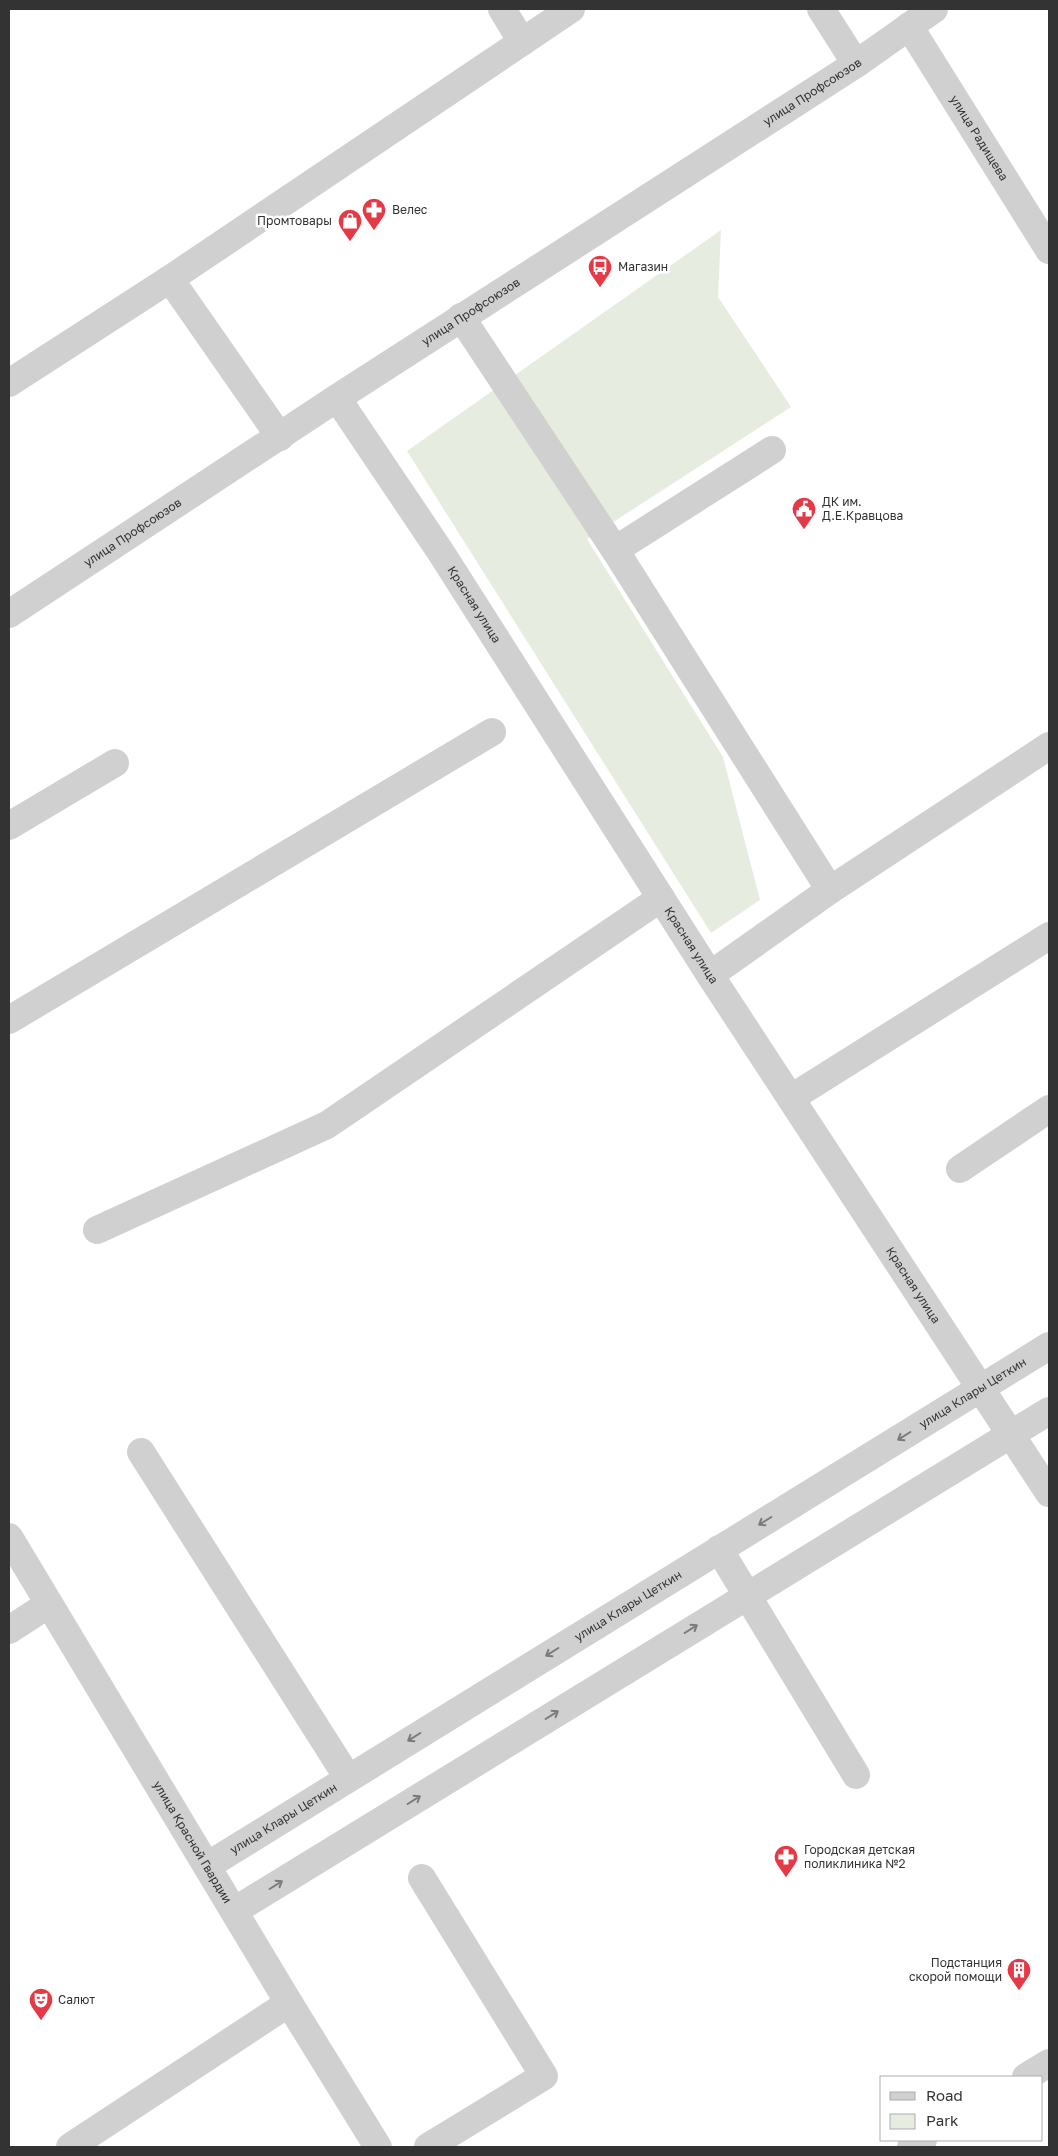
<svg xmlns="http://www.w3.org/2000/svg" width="1058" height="2156" font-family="'Golos Text',sans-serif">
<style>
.green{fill:#e6ecdf}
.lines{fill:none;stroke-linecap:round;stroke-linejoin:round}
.minor{stroke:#d0d0d0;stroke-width:28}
.oneway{stroke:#7a7a7a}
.labels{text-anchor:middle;stroke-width:5;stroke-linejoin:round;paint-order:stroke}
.street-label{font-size:12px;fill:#333;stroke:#fff}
.poi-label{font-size:12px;fill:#333;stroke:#fff;text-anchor:start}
</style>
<rect width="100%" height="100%" fill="#fff"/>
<path class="green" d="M721,230L718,297L791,407L587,539L723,757L760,900L711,933L407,451Z"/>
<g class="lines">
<g class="minor">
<path d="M502,9L522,42"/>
<path d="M821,9L856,64"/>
<path id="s1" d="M909,26L1049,250"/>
<path d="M170,279L571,9"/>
<path d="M461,317L615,550L830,890"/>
<path d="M9,383L170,279L280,437"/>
<path id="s2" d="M337,398L440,551L710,975L1049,1493"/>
<path d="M615,550L772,450"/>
<path id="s3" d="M9,614L337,398L856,64L934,9"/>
<path d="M9,826L115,763"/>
<path d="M710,975L830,890L1049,746"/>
<path d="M9,1020L492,732"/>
<path d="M791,1098L1049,936"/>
<path d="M960,1169L1049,1109"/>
<path d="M97,1230L327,1125L661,898"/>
<path d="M141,1452L348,1778"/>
<path id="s4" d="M9,1537L289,2003L378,2147"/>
<path d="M719,1549L856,1775"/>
<path d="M9,1630L49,1604"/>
<path id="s5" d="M207,1866L1049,1346"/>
<path d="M422,1878L544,2076L428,2147"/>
<path d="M234,1911L1049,1411"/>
<path d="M1026,2077L1049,2063"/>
<path d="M70,2147L289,2003"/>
<path d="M911,2147L923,2140"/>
</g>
</g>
<defs><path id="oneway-shaft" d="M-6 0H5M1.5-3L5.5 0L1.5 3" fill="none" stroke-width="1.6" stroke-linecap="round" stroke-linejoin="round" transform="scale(1.25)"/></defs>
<g class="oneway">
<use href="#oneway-shaft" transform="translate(904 1436) rotate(148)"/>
<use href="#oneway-shaft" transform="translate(765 1521) rotate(148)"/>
<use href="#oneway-shaft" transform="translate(691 1629) rotate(-32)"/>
<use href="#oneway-shaft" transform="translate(552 1652) rotate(148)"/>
<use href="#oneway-shaft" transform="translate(552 1715) rotate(-32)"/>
<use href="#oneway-shaft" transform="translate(414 1737) rotate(148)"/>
<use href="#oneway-shaft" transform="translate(414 1800) rotate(-32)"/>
<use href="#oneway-shaft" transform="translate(276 1885) rotate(-32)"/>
</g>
<defs>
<symbol id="pharmacy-pin" viewBox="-11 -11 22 30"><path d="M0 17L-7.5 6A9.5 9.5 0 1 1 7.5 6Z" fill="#e63946" stroke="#fff"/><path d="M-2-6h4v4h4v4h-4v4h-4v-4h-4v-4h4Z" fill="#fff"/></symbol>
<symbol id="shop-pin" viewBox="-11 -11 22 30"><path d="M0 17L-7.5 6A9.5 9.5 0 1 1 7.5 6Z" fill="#e63946" stroke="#fff"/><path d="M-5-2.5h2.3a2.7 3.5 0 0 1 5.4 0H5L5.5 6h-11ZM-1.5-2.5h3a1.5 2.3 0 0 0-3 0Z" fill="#fff"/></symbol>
<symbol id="bus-pin" viewBox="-11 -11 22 30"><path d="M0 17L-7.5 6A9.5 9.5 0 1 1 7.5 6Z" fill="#e63946" stroke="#fff"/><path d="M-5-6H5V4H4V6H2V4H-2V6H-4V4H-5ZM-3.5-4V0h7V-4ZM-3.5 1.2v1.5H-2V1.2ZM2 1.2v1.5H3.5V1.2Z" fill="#fff"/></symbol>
<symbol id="civic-pin" viewBox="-11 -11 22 30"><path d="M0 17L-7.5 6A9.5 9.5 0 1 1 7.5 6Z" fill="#e63946" stroke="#fff"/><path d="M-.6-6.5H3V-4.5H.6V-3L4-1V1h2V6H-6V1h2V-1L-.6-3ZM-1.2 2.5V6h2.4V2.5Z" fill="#fff"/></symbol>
<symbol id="building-pin" viewBox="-11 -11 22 30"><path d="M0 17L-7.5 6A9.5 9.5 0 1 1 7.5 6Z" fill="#e63946" stroke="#fff"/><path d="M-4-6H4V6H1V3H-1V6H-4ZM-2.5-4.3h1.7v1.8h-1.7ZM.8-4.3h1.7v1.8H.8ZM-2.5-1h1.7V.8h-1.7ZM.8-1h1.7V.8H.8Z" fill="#fff"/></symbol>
<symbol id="theatre-pin" viewBox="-11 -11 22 30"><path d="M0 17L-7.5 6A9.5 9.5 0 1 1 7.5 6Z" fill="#e63946" stroke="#fff"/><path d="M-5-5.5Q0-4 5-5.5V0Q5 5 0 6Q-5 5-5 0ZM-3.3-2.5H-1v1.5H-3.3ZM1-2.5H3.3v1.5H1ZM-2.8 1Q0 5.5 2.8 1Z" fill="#fff"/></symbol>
</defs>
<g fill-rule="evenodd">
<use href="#pharmacy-pin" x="360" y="196" width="28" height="38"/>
<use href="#shop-pin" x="336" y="207" width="28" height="38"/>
<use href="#bus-pin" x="586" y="253" width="28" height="38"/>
<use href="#civic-pin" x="790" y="495" width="28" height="38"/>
<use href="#pharmacy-pin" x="772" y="1843" width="28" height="38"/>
<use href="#building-pin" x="1005" y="1956" width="28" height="38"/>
<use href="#theatre-pin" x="27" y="1986" width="28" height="38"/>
</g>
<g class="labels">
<g class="street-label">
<text dy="4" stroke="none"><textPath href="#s3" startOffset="958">улица Профсоюзов</textPath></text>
<text dy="4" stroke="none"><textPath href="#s1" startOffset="132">улица Радищева</textPath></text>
<text dy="4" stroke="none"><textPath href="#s3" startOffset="552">улица Профсоюзов</textPath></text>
<text dy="4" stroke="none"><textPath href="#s3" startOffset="148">улица Профсоюзов</textPath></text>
<text dy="4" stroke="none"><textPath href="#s2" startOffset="248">Красная улица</textPath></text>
<text dy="4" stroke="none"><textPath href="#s2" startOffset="652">Красная улица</textPath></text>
<text dy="4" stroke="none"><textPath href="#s2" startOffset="1058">Красная улица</textPath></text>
<text dy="4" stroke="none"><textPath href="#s5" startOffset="900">улица Клары Цеткин</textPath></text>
<text dy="4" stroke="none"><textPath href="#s5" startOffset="495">улица Клары Цеткин</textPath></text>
<text dy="4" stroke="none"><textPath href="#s5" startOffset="90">улица Клары Цеткин</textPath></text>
<text dy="4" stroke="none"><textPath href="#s4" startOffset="356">улица Красной Гвардии</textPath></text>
</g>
<g class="poi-label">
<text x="392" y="214">Велес</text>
<text x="332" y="225" text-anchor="end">Промтовары</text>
<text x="618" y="271">Магазин</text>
<text x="822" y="506">ДК им.<tspan x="822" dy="14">Д.Е.Кравцова</tspan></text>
<text x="804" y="1854">Городская детская<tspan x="804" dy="14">поликлиника №2</tspan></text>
<text x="1002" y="1967" text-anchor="end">Подстанция<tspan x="1002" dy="14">скорой помощи</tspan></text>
<text x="58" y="2004">Салют</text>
</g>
</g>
<rect width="1058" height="2156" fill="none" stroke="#333333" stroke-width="20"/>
<rect x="880" y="2076" width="162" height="65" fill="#ffffff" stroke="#adadad"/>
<rect x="890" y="2092" width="25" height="8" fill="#d0d0d0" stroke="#adadad"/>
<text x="926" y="2101" font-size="15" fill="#333333">Road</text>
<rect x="890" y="2114" width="25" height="15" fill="#e6ecdf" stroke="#adadad"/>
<text x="926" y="2126" font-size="15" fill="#333333">Park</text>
</svg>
